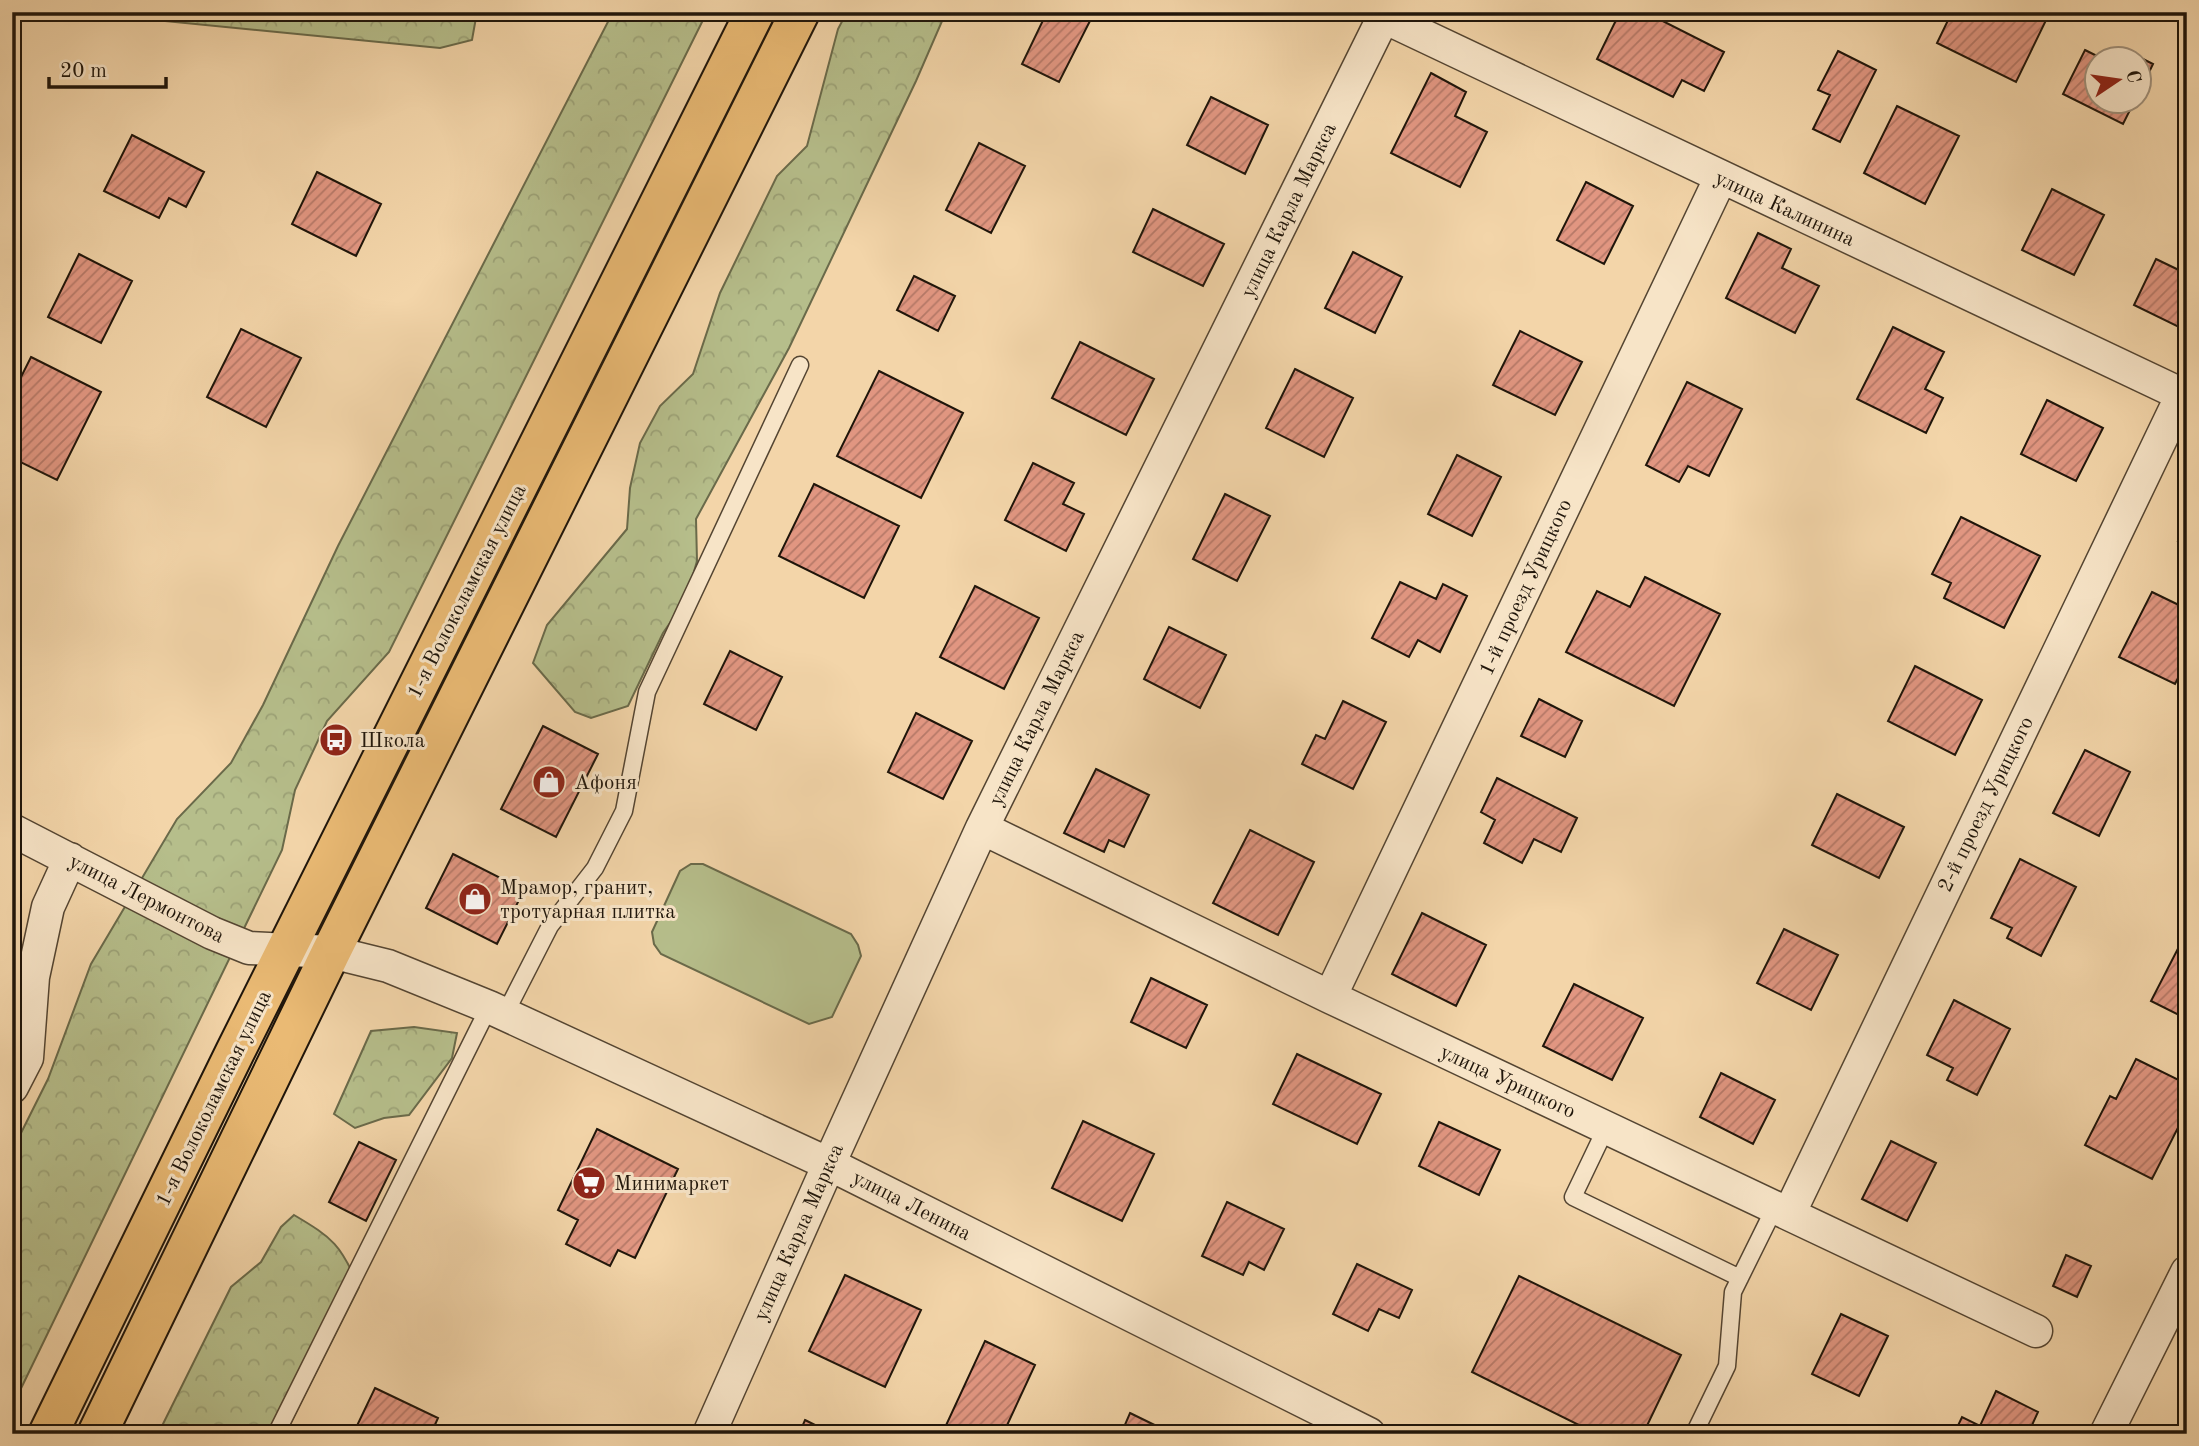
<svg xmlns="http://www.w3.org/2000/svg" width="2199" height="1446" font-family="'Old Standard TT',serif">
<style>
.forest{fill:url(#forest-crowns);stroke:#6a6a4a;stroke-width:2}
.green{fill:#b6be8b;stroke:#6a6a4a;stroke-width:2}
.building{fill:url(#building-hatch);stroke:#1f150a;stroke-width:2}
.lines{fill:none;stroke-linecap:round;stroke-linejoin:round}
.lane-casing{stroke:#544532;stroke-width:19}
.street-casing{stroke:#544532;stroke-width:35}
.primary-casing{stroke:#1f150a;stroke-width:42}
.lane{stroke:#f7e4c7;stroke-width:16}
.street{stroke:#f7e4c7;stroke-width:32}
.primary{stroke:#eaba74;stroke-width:38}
.labels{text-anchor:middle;stroke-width:6;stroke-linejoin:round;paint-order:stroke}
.street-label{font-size:21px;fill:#1f150a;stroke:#f7e4c7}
.poi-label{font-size:21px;fill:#1f150a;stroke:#f7e4c7;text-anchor:start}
</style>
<defs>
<pattern id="forest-crowns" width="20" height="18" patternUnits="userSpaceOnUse" patternTransform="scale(1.75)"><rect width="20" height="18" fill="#b6be8b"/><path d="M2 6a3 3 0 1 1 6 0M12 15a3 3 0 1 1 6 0" fill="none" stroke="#9ca277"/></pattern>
<pattern id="building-hatch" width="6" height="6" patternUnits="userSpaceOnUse" patternTransform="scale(1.75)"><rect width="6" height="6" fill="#e19681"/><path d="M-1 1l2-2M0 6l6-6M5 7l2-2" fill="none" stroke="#b67968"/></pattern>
</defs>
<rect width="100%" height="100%" fill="#f3d5a9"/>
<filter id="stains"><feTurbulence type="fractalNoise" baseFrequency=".00286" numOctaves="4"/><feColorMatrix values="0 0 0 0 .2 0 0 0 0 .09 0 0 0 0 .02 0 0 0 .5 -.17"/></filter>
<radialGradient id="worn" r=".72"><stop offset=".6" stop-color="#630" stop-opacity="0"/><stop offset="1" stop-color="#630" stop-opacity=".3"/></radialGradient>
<path class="forest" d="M74,12H477L472,40L440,48Z
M613,12H707L389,652L327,721L295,790L282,850L12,1407V1151L48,1079L91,964L177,819L231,763L263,705L338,546Z
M847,12H946L916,81L789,348L696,519L697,561L686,600L663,633L628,706L591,718L575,712L533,663L547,625L627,529L630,488L640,443L660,406L693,374L720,293L777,176L807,146L838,29Z
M414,1027L457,1033L452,1058L409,1115L384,1118L355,1128L334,1114L371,1031Z
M294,1215C333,1238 341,1245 359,1287L285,1434H158L231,1287L261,1262L281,1227Z"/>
<path class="green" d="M691,864H703L851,934L858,945L861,956L832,1017L809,1024L661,954L654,944L652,932L680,871Z"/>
<path class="building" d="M1047,12H1082L1092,17L1059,82L1022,64Z
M1620,12H1645L1724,52L1704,91L1682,80L1673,97L1597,59Z
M1952,12H2050L2016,82L1937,43Z
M12,37L18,104L12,105Z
M2123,49L2153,64L2140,91V60H2117Z
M2085,50L2105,60H2098V102H2134L2123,124L2063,94Z
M1838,51L1876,70L1840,142L1813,129L1830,95L1818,90Z
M1431,73L1466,92L1455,116L1487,132L1460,187L1391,153Z
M1211,97L1268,125L1245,174L1187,145Z
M1897,106L1959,136L1925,204L1864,173Z
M132,135L204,172L186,207L169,198L159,218L104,191Z
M979,143L1025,166L991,233L946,210Z
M317,172L381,204L356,256L292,224Z
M1586,182L1633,206L1604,264L1557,240Z
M2052,189L2104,215L2074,275L2022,250Z
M1153,209L1224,244L1203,286L1133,252Z
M1758,233L1791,249L1782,268L1819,286L1795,333L1726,298Z
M1353,252L1402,277L1375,333L1325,308Z
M79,254L132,281L101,343L48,317Z
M2156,259L2187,274V331L2134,305Z
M914,276L955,296L938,331L897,310Z
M1893,327L1944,352L1925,389L1943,398L1926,433L1857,399Z
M241,329L301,358L266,427L207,397Z
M1520,331L1582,362L1555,415L1493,385Z
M1080,342L1154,379L1126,435L1052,398Z
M31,357L101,392L57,480L12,458V395Z
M1295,369L1353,398L1324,457L1266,428Z
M879,371L963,413L921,498L837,456Z
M1687,382L1742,409L1709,476L1688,466L1679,482L1646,465Z
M2047,400L2103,428L2076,481L2021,454Z
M1457,455L1501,477L1472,536L1428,514Z
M1033,463L1074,483L1063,504L1084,514L1066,551L1005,520Z
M814,484L899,526L864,598L779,556Z
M1225,494L1270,516L1237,581L1193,559Z
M1961,517L2040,556L2004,628L1944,598L1951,583L1932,574Z
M2187,524V546L2178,541Z
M1645,577L1720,614L1674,706L1566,652L1597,591L1630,607Z
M1400,582L1436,599L1443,584L1467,596L1440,652L1418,640L1409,657L1372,638Z
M975,586L1039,618L1004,689L940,657Z
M2152,592L2187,609V661L2175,684L2119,657Z
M1169,627L1226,655L1200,708L1144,679Z
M730,651L782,677L756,730L704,704Z
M1915,666L1982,700L1955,755L1888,721Z
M1539,699L1582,721L1565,757L1521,736Z
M1343,701L1386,722L1353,789L1302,764L1316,735L1325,739Z
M916,713L972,741L943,799L888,772Z
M543,726L598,754L556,837L501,809Z
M2085,750L2130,772L2099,836L2053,813Z
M1096,769L1149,795L1124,847L1109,840L1104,852L1064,833Z
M1497,778L1577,818L1561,852L1534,839L1522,863L1484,843L1495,820L1481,812Z
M1837,794L1904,827L1879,878L1812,845Z
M1250,830L1314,862L1278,935L1213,903Z
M453,854L524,890L497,944L426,908Z
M2020,859L2076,887L2041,956L2007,938L2012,928L1991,918Z
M1422,913L1486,945L1456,1006L1392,974Z
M1784,929L1838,955L1811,1010L1757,983Z
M2186,933H2187V1019L2151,1001Z
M1151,978L1207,1005L1186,1048L1131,1022Z
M1574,984L1643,1018L1612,1080L1543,1046Z
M1954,1000L2010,1029L1977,1095L1947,1080L1953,1068L1927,1055Z
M1297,1054L1381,1094L1357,1144L1273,1104Z
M2136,1059L2187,1084V1110L2152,1179L2085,1145L2110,1096L2116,1099Z
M1721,1073L1775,1100L1753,1144L1700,1117Z
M1083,1121L1154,1154L1122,1221L1052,1188Z
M1439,1122L1500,1150L1479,1195L1419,1166Z
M597,1129L678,1169L635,1258L618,1250L610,1266L566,1244L578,1220L558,1210Z
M1891,1141L1936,1163L1907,1221L1862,1199Z
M359,1142L396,1160L366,1221L329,1202Z
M1227,1202L1284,1229L1264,1270L1249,1262L1243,1275L1202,1256Z
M2066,1255L2091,1266L2077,1297L2053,1286Z
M1357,1264L1412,1290L1399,1318L1379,1309L1368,1331L1333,1314Z
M845,1275L921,1310L885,1387L809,1351Z
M1519,1276L1681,1355L1643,1434H1597L1472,1372Z
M1841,1314L1888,1336L1859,1396L1812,1374Z
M985,1341L1035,1365L1003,1434H942Z
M375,1388L438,1418L431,1434H353Z
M1996,1391L2038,1412L2028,1434H1954L1962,1417L1980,1426Z
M1130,1413L1173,1434H1121Z
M805,1420L833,1434H799Z"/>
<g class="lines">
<defs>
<path id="lane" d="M505,1014L550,926L595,868L624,811L647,692L800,365
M1606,1128L1573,1197L1740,1278
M276,1434L489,1007
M1694,1434L1727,1366L1733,1292L1775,1207"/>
<path id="street" d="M1384,17L2187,397
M982,828L1330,997L2036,1331
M12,830L212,933L249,948L331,952L388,966L489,1007L829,1164L1369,1434
M1330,997L1721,177
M12,1087L27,1058L33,977L48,907L70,859
M1789,1214L2182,395
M709,1434L829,1164L982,828L1386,12
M2106,1434L2187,1272"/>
<path id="primary" d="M48,1434L235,1052L755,12
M97,1434L331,952L800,12"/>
</defs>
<use href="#lane" class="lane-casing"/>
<use href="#street" class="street-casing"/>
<use href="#primary" class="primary-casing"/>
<use href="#lane" class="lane"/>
<use href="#street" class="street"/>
<use href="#primary" class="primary"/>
</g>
<defs>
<symbol id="bus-disc" viewBox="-11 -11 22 22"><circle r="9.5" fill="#8f2418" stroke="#f7e4c7"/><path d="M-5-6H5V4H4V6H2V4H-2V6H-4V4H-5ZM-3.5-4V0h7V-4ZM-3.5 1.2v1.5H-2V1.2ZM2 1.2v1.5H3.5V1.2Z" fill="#fff"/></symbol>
<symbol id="shop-disc" viewBox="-11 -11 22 22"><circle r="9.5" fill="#8f2418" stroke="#f7e4c7"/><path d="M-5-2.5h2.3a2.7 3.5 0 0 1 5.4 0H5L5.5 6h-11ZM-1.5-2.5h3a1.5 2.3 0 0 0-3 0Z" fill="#fff"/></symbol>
<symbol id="supermarket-disc" viewBox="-11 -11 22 22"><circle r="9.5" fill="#8f2418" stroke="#f7e4c7"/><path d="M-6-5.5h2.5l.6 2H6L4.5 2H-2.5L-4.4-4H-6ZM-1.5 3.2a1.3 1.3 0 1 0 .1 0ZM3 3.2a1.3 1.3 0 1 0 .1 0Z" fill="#fff"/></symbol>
</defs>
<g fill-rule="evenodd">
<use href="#bus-disc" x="317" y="721" width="38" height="38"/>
<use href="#shop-disc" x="530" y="763" width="38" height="38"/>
<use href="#shop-disc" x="456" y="880" width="38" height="38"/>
<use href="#supermarket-disc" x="570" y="1164" width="38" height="38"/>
</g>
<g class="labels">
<g class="street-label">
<text transform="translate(1785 208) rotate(25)" y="7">улица Калинина</text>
<text transform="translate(1288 210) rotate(-64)" y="7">улица Карла Маркса</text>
<text transform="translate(1525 587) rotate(-65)" y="7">1-й проезд Урицкого</text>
<text transform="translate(466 591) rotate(-63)" y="7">1-я Волоколамская улица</text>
<text transform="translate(1036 718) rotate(-64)" y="7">улица Карла Маркса</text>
<text transform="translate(1985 804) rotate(-64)" y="7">2-й проезд Урицкого</text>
<text transform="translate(147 898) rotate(27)" y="7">улица Лермонтова</text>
<text transform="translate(1508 1081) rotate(25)" y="7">улица Урицкого</text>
<text transform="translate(213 1098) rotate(-64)" y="7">1-я Волоколамская улица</text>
<text transform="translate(912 1205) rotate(27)" y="7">улица Ленина</text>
<text transform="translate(798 1232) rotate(-66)" y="7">улица Карла Маркса</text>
</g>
<g class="poi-label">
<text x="360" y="747">Школа</text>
<text x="574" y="789">Афоня</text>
<text x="500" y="894">Мрамор, гранит,<tspan x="500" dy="24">тротуарная плитка</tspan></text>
<text x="614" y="1190">Минимаркет</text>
</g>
</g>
<rect width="2199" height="1446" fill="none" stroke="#f3d5a9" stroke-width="42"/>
<rect x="14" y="14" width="2171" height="1418" fill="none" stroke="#1f150a" stroke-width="3.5"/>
<rect x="21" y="21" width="2157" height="1404" fill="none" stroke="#1f150a" stroke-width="2"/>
<g transform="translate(2118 80) rotate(77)"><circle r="33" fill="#f7e4c7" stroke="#a1917b" stroke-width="2"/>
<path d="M0-5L12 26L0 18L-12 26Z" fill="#8f2418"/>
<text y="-10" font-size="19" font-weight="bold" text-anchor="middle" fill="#1f150a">С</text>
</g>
<path d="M49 77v10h117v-10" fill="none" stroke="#1f150a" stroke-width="3.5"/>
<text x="60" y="77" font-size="21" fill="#1f150a" stroke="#f7e4c7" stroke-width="5" paint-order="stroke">20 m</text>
<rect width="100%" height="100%" filter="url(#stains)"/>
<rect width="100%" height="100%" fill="url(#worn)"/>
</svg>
